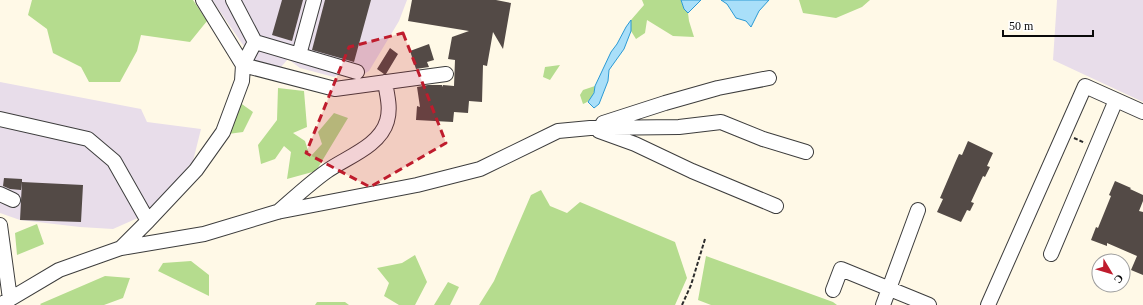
<svg xmlns="http://www.w3.org/2000/svg" width="1143" height="305" font-family="Georgia,serif">
<style>
.industrial{fill:#e8ddea}
.forest{fill:#b5dc8e}
.water{fill:#a9dff9;stroke:#2c9ad4}
.building{fill:#534a46}
.lines{fill:none;stroke-linecap:round;stroke-linejoin:round}
.minor-casing{stroke:#3d3d3d;stroke-width:16}
.path{stroke:#2c2c2c;stroke-width:2;stroke-dasharray:4 2;stroke-linecap:butt}
.minor{stroke:#fff;stroke-width:14}
.marked{fill:#bf1c2d;fill-opacity:0.2;stroke:#bf1c2d;stroke-width:3;stroke-dasharray:8 5;stroke-linejoin:round}
</style>
<rect width="100%" height="100%" fill="#fff9e7"/>
<path class="industrial" d="M212,0H407L399,21L369,71L362,75L342,73L334,77L300,68L288,59L281,67L260,65L252,58Z
M1057,0H1143V102L1053,60Z
M0,82L141,109L147,122L201,129L193,161L149,213L113,229L80,227L20,220L0,213Z"/>
<path class="forest" d="M32,0H193L207,21L190,42L141,35L137,51L120,82H89L81,67L53,53L47,29L28,15Z
M642,0H681L684,9L688,13L689,21L694,37L673,36L647,20L645,33L636,39L631,31V20L644,5Z
M799,0H870L862,7L836,18L803,13Z
M560,65L550,80L543,77L545,67Z
M595,86C594,95 591,101 583,104L580,95L583,90Z
M278,88L304,91L307,127L293,133L305,141L310,157L322,144L318,132L334,113L348,118L316,171L287,179L291,152L284,146L275,159L261,164L258,145L277,120Z
M239,102L253,112L243,132L228,134Z
M541,190L550,206L567,213L580,202L675,242L687,278L675,305H479L494,281L531,195Z
M37,224L44,244L17,255L15,233Z
M415,255L427,282L415,305H399L384,296L389,283L377,268L402,263Z
M706,256L833,302L837,305H711L698,300Z
M191,261L209,275V296L158,271L163,263Z
M105,276L130,278L123,298L104,305H41L40,304Z
M448,282L459,287L450,305H434Z
M317,302H345L349,305H315Z"/>
<path class="water" d="M681,0H701L688,13L684,9Z
M721,0H769L759,11L751,27L746,21L736,18L727,4Z
M631,20V31L624,49L609,70L608,81L599,104L594,108L588,102L594,93L595,86L611,52L617,44L626,27Z"/>
<path class="building" d="M282,0H303L292,41L272,35Z
M325,0H371L354,62L312,50Z
M412,0H496L511,3L503,49L493,32L487,66L483,65L482,102L469,101L468,113L454,112L453,122L416,120L417,106L420,107L417,87L428,85H442L443,87V85L454,86L455,60L448,59L452,37L469,31L408,21Z
M429,44L434,60L427,62L429,67L416,69L410,51Z
M390,48L398,54L386,74H384L377,69Z
M968,141L993,153L987,166L990,167L985,177L983,176L971,202L974,203L970,211L967,210L961,222L937,212L943,199L940,198L955,163L959,154L962,155Z
M4,178L22,179V182L83,185L81,222L20,220L22,182L21,190L10,189L3,186Z
M1115,181L1131,188L1130,189L1143,195V201L1139,211L1143,212V275L1131,270L1137,256L1107,243V246L1091,240L1096,227L1098,228L1111,196L1109,195Z"/>
<g class="lines">
<defs>
<path id="minor" d="M233,0L255,42L357,72
M255,42L243,65L335,89L446,74
M299,55L314,0
M0,119L88,139L114,161L148,221
M603,123L665,103L718,88L769,78
M599,131L635,144L692,171L776,206
M0,194L13,200
M278,212C294,198 310,183 327,171C347,157 380,146 387,121C391,108 387,95 385,82
M0,225L10,299
M121,248L148,221L196,170L223,132L242,81L243,65L203,0
M1051,254L1116,100
M833,290L841,269L929,305
M0,305L59,270L121,248L204,234L277,212L417,185L480,169L558,131L590,128L679,127L721,122L763,139L806,152
M883,305L918,210
M988,305L1085,86L1143,112"/>
</defs>
<use href="#minor" class="minor-casing"/>
<path class="path" d="M1074,138L1085,143
M682,305L691,285L705,239"/>
<use href="#minor" class="minor"/>
</g>
<path class="marked" d="M403,33L446,143L370,187L306,153L349,47Z"/>
<g transform="translate(1111 273) rotate(128)"><circle r="19" fill="#ffffff" stroke="#9d9d9d"/>
<path d="M0-3L7 15L0 10L-7 15Z" fill="#bf1c2d"/>
<text y="-6" font-size="11" font-weight="bold" text-anchor="middle" fill="#0a0a0a">С</text>
</g>
<path d="M1003 30v6h90v-6" fill="none" stroke="#0a0a0a" stroke-width="2"/>
<text x="1009" y="30" font-size="12" fill="#0a0a0a" stroke="#ffffff" stroke-width="3" paint-order="stroke">50 m</text>
</svg>
